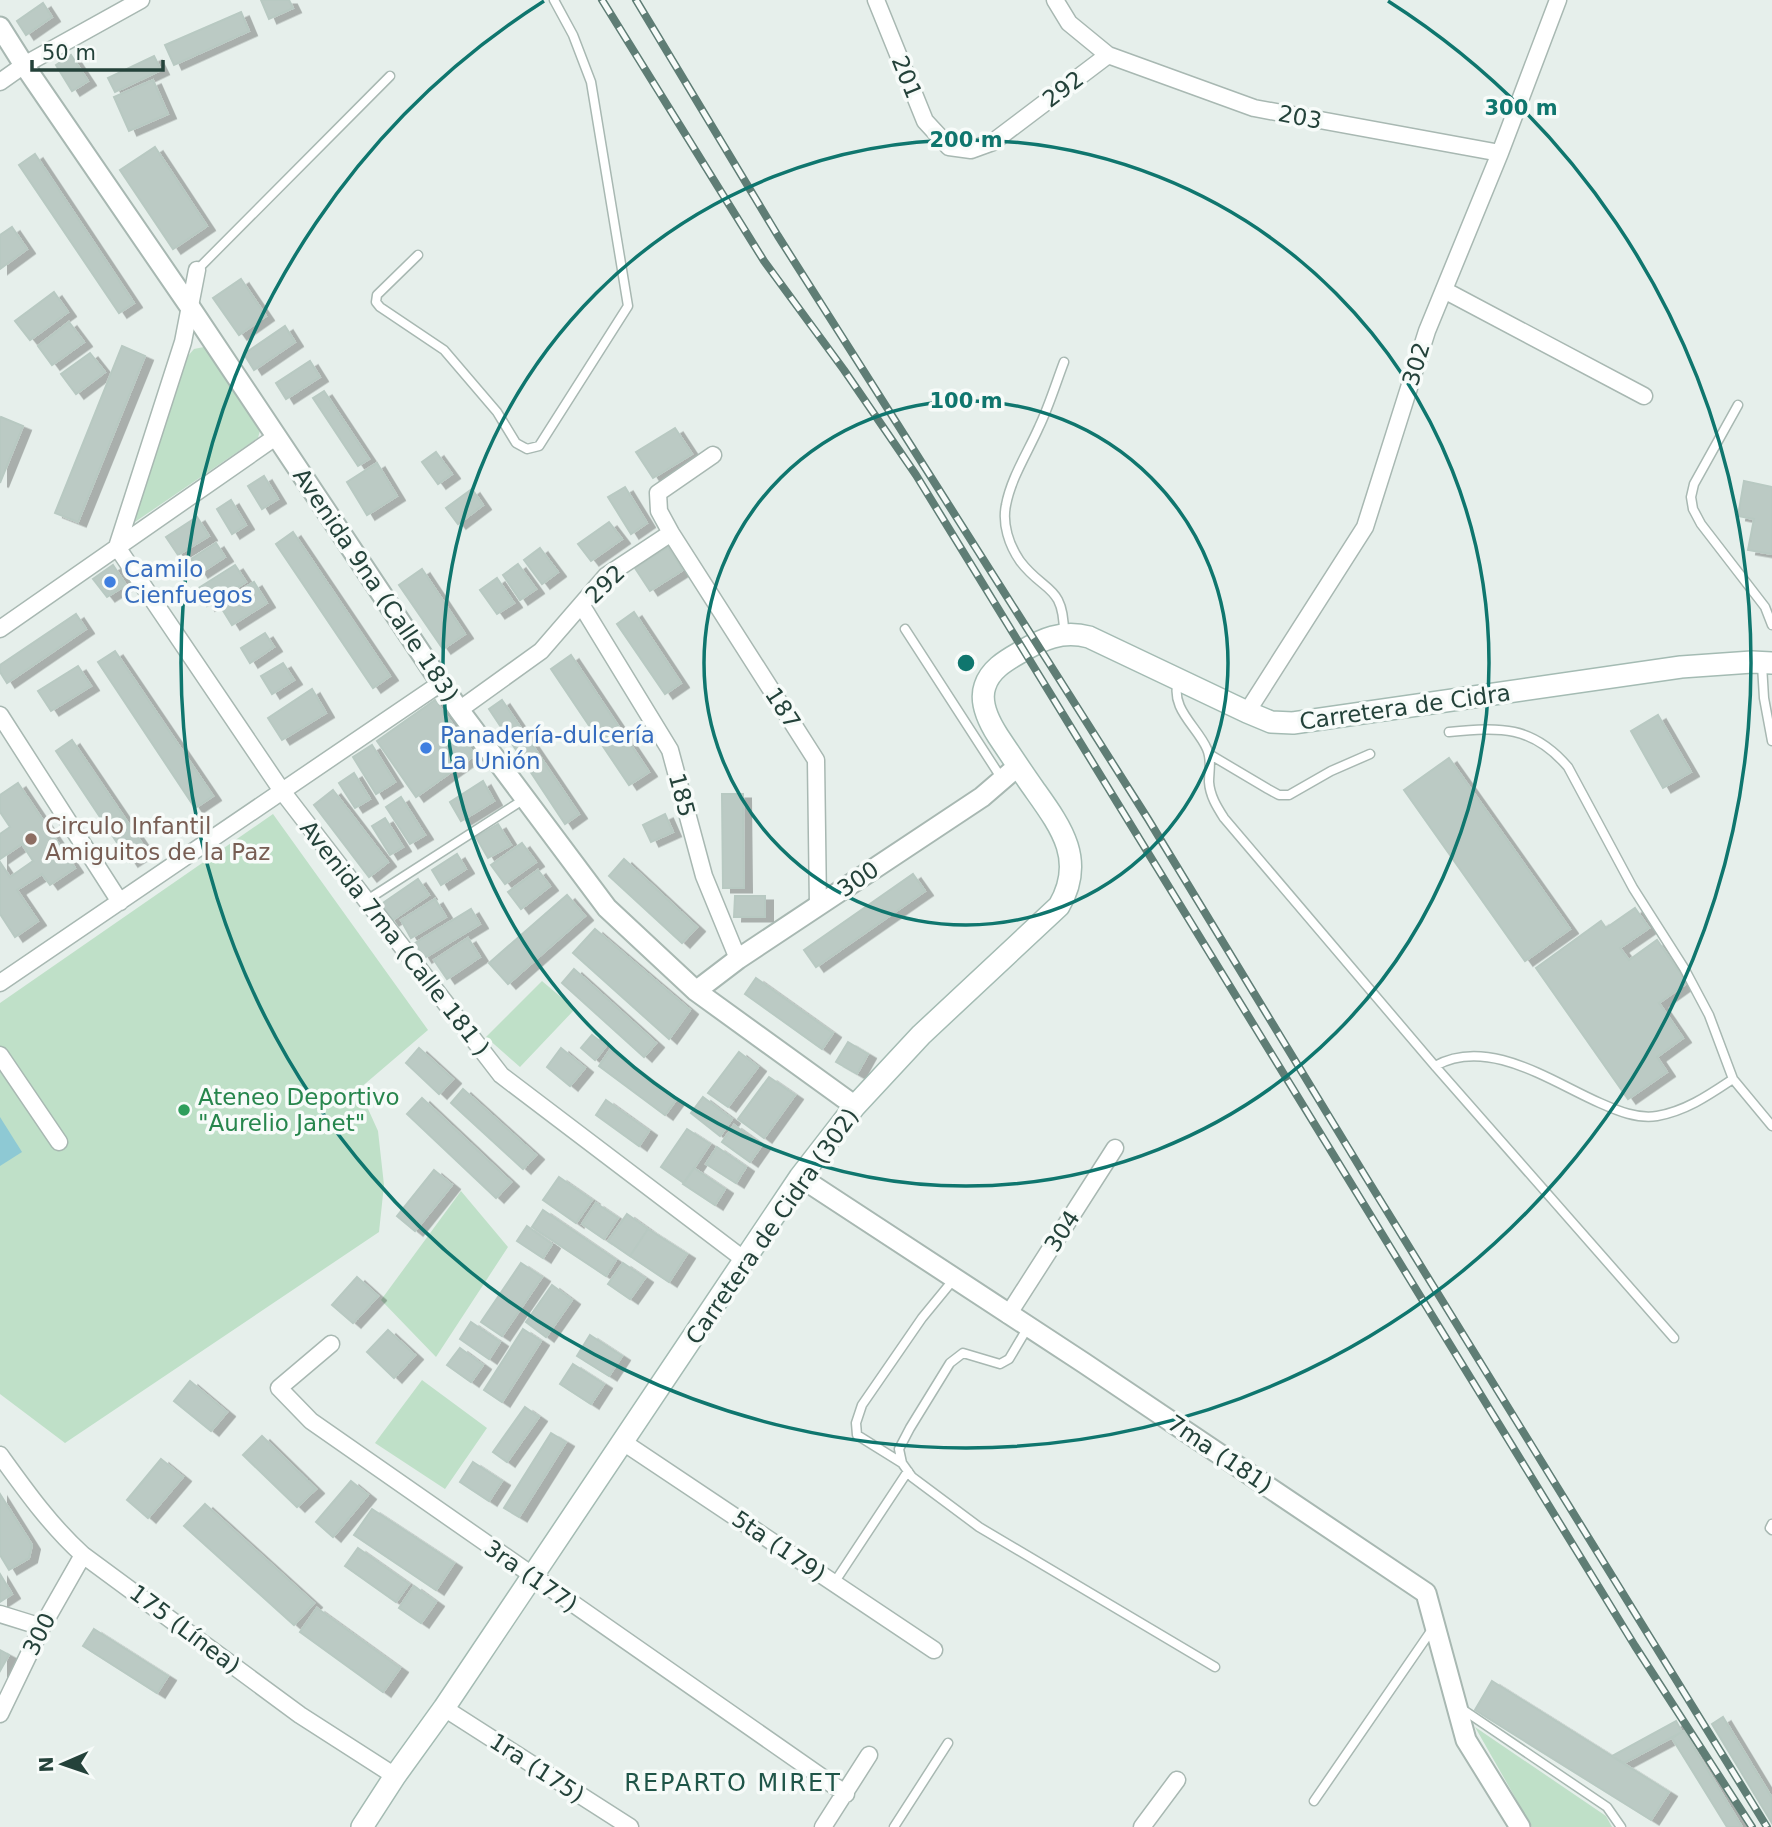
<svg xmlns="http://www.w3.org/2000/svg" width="1772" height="1827" font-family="'DejaVu Sans',sans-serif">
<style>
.green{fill:#bfe0c8}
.water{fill:#8ec9d4}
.building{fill:#bbcac4;stroke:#b8c9c2;stroke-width:2;filter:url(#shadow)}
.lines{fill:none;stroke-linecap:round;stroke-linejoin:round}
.service-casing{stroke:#a8b8b2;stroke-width:11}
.minor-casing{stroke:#a8b8b2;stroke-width:19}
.tertiary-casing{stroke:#a8b8b2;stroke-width:23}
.secondary-casing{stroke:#a4bbb3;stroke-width:24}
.service{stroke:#fff;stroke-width:8}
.minor{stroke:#fff;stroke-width:16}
.tertiary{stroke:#fff;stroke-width:19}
.secondary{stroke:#fff;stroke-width:21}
.rail-casing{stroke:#5f7d75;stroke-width:8}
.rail{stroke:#f7fbf9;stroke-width:5;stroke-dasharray:16;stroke-linecap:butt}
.ring{fill:none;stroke:#0f766e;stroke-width:3.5}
.shop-dot{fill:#3f7fe0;stroke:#f7fbf9;stroke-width:2.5}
.education-dot{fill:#8d6e63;stroke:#f7fbf9;stroke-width:2.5}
.leisure-dot{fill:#2e9e5b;stroke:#f7fbf9;stroke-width:2.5}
.labels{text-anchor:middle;stroke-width:7;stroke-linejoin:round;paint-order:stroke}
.street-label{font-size:23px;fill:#24423a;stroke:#f7fbf9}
.shop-label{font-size:23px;fill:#366cbe;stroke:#f7fbf9;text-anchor:start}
.education-label{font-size:23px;fill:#785e54;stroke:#f7fbf9;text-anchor:start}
.leisure-label{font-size:23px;fill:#27864d;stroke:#f7fbf9;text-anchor:start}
.neighbourhood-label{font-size:24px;letter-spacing:2px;fill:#1f5548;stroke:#f7fbf9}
.centre{fill:#0f766e;stroke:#f7fbf9;stroke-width:3.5}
.ring-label{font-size:21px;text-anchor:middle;font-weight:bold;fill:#0f766e;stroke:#f7fbf9;stroke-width:7;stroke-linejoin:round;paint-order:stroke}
</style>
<defs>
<filter id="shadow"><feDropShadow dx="8" dy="4.5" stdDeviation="0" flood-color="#0004"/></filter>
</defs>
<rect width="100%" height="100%" fill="#e6efeb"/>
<path class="green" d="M204,347L211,351L261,427L258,438L132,524L187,357L194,349Z
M273,814L428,1030L359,1089L378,1131L384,1185L379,1232L65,1443L0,1394V1003Z
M542,981L575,1009L520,1067L486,1037Z
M461,1191L508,1247L436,1357L381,1300Z
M422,1380L487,1428L445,1489L375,1443Z
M1475,1727L1606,1816L1612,1827H1532Z"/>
<path class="water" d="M0,1117L22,1152L0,1166Z"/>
<path class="building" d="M261,0H289L293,8L269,19Z
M43,3L52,17L26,35L17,21Z
M241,12L249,31L174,65L165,45Z
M71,55L88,81L72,91L56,65Z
M154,56L161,70L115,92L108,78Z
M153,80L168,114L129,131L114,97Z
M155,147L207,226L173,249L120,170Z
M35,154L134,303L119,313L19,165Z
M12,227L27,249L0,269V235Z
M241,279L266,316L239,335L213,298Z
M54,292L68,312L30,340L15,321Z
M69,322L84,342L52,365L38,346Z
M285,326L295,342L254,370L244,354Z
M122,346L145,356L78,522L55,513Z
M90,353L105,372L76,394L61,374Z
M310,361L320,377L286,399L276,383Z
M324,391L369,459L358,466L313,398Z
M1,417L23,426L0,483V419Z
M675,428L692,454L653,478L636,452Z
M436,452L452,474L438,484L422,462Z
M377,463L397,496L367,515L347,482Z
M264,476L278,499L262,509L248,486Z
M1744,481L1772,487V554L1748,550L1754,519L1738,516Z
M625,487L647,523L631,534L608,497Z
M472,489L483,505L458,524L446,508Z
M231,500L246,525L232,534L217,509Z
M197,517L209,536L178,555L166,537Z
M609,522L622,539L591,561L578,544Z
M293,532L390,676L373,688L276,544Z
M216,543L225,557L200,573L191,559Z
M668,547L683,570L650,591L635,568Z
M540,548L558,572L542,584L524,560Z
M518,564L536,589L520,600L503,575Z
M113,565L126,585L107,597L93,579Z
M235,565L246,582L207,606L197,589Z
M422,569L465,634L443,649L399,585Z
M497,578L514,603L497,614L480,590Z
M254,582L267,603L232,625L219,604Z
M634,612L681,683L665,694L617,624Z
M76,614L86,629L7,683L0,672V665Z
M265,633L274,647L250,663L241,648Z
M115,651L213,796L195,808L98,662Z
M571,655L649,772L629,785L551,669Z
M283,663L294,680L272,694L261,676Z
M78,666L91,686L51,711L38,691Z
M312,689L326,713L282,740L268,718Z
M435,700L475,755L416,797L377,741Z
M502,700L579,814L565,824L489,709Z
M1658,715L1691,772L1663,788L1631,731Z
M72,740L147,851L130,862L56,751Z
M372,745L395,782L376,794L353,757Z
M1449,758L1570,929L1525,961L1404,790Z
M354,773L370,799L355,808L339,783Z
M483,781L494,801L461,821L450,802Z
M18,783L75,868L50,885L42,874L17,890L38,921L15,937L0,914V862L10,877L33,861L22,844L0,859V834L10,827L0,812V795Z
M333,790L388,862L369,877L314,805Z
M722,794H743L744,888H723Z
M401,797L425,835L410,844L386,807Z
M665,814L673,832L651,842L643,825Z
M385,818L403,847L390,855L372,826Z
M498,824L511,845L488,858L476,837Z
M522,843L536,862L505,884L491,865Z
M457,854L466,869L441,885L432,870Z
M624,859L697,927L682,943L609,876Z
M538,870L550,886L521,909L508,892Z
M913,874L925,891L816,967L804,950Z
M418,879L429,895L391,921L380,905Z
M567,895L585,916L508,984L489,963Z
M735,896H765V917H734Z
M435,899L446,917L411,938L401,920Z
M1635,908L1649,928L1620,948L1629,960L1657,940L1687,983L1659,1003L1683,1038L1657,1057L1667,1072L1628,1099L1536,968L1601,921L1606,928Z
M471,909L480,924L424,958L415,943Z
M595,929L690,1010L669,1039L573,953Z
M468,938L480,957L447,979L434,960Z
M574,969L656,1043L644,1057L562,983Z
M756,978L833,1033L822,1049L745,994Z
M592,1035L606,1046L595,1060L581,1048Z
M848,1042L868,1054L857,1074L836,1062Z
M419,1048L453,1079L439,1094L406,1063Z
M561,1048L585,1068L570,1086L547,1067Z
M610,1050L676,1100L665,1115L599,1066Z
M739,1052L758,1067L728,1107L708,1093Z
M769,1077L795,1095L764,1138L738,1119Z
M463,1089L536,1155L523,1169L451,1103Z
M703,1097L732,1119L720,1136L691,1113Z
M422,1098L511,1182L496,1198L407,1114Z
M606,1100L649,1131L639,1146L596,1115Z
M734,1125L762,1145L750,1162L722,1142Z
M687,1129L710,1144L684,1183L661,1167Z
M717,1147L746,1167L736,1183L706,1164Z
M694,1168L725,1189L715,1205L683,1184Z
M434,1170L452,1185L415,1231L397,1216Z
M559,1177L592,1200L576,1223L543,1200Z
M596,1203L618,1218L604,1239L582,1224Z
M543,1210L616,1260L606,1276L532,1227Z
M627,1214L648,1229L630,1256L608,1241Z
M527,1226L552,1244L543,1258L517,1241Z
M648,1229L687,1254L669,1282L630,1256Z
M521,1263L542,1277L502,1336L481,1322Z
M623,1263L645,1278L630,1299L608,1284Z
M357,1277L378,1296L353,1323L332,1305Z
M552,1285L572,1300L546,1337L526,1322Z
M471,1322L500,1342L489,1359L460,1339Z
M523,1329L541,1341L502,1402L484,1390Z
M388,1330L415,1355L394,1378L367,1352Z
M590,1335L622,1356L609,1376L577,1356Z
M460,1348L483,1365L471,1382L447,1365Z
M573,1364L604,1384L591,1404L560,1384Z
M190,1381L227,1412L211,1431L174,1401Z
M525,1407L539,1417L507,1462L493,1452Z
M551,1433L566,1442L519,1517L504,1508Z
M262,1436L316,1489L297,1507L243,1455Z
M161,1459L183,1477L148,1518L127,1500Z
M473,1462L502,1481L489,1501L460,1482Z
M351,1481L368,1495L333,1537L316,1522Z
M0,1494L32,1545L29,1558L9,1570L0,1555Z
M205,1504L314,1603L294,1625L184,1526Z
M372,1509L454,1563L436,1590L354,1535Z
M358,1548L409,1584L396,1602L345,1566Z
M0,1574L12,1594L0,1602Z
M414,1586L436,1602L421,1623L399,1608Z
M317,1608L400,1668L383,1692L300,1632Z
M94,1629L168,1676L157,1693L83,1646Z
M0,1650L9,1655L0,1671Z
M1492,1681L1669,1792L1651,1820L1475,1710Z
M1723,1717L1772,1798V1823L1712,1724Z
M1676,1721L1682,1732L1624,1763L1612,1756Z
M1684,1731L1742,1827H1727L1672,1738Z"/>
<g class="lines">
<defs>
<path id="service" d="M418,255L377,295L376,302L380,307L444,350L497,412L516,443L527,449L539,446L628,306L591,82L573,35L554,0
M197,270L390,76
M1738,405L1694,484L1691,497L1693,509L1701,524L1765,607L1772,625
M905,629L1002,779
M1064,634C1064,584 1044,593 1020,561C1009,545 1002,524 1006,505C1011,478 1028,452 1039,427C1049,406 1056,383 1064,362
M1762,665L1764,698L1772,741
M1178,681C1170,709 1197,726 1207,749C1212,760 1209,771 1209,782C1210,796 1217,807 1224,818L1435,1066L1674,1338
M1449,732C1500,727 1532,725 1568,767L1633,888L1684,968L1709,1015L1733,1079L1772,1126
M1209,754L1268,789L1279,795H1289L1331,771L1370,754
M367,900L526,798
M1435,1066C1488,1036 1552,1082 1600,1103C1618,1111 1637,1119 1657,1116C1686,1111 1709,1095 1733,1079
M1028,1327L1009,1359L1000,1364L963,1353L950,1363L910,1428L899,1449L902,1463L912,1477L979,1527L1215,1667
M902,1463L857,1435L856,1423L862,1405L922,1318L954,1279
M1772,1524L1770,1528L1772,1530
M834,1583L908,1471
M1462,1709L1607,1807L1621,1827
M1314,1801L1433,1628
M894,1827L948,1743"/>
<path id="minor" d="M876,0L925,121L949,147L971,150L993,142L1108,55
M1055,0L1069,23L1108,55L1254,108L1500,153
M0,82L24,65L141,0
M197,270L183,342L117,547L282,791L501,1075L746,1261
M1444,290L1644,396
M713,455L658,493L659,511L671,533L816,760L818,906
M582,606L670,750L704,876L738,959
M0,629L277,436
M459,710L541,651L606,576L671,533
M1247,712L1365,527L1427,331L1500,153L1558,0
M0,715L120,902
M0,983L441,683
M0,1055L59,1142
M1008,1315L1115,1148
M331,1344L279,1388L311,1421L846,1794
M623,1442L934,1650
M0,1455C26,1491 50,1525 83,1555L300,1715L395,1776
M0,1614L42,1627
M444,1708L630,1827
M0,1714L42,1627L83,1555
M823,1827L869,1755
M1142,1827L1177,1780"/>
<path id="tertiary" d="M0,27L24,65L190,307L459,710L607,908L696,991L855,1106
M696,991L738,959L982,797L1018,766
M800,1177L1084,1363L1426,1593L1466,1740L1520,1827"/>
<path id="secondary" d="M362,1827L395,1776L444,1708L800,1177L855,1106L921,1035L1059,906C1086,860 1061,827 1034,789C1022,772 1010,754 998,736C989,722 979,703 985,686C990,670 1005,661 1019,653C1042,639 1062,630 1089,637L1247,712L1271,722L1293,723L1681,667L1752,662L1772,663"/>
</defs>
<use href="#service" class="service-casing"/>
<use href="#minor" class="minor-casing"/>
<use href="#tertiary" class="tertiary-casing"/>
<use href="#secondary" class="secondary-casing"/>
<use href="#service" class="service"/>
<use href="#minor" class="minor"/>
<use href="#tertiary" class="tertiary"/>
<use href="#secondary" class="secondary"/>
<defs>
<path id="rail" d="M602,0L764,261L844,370L916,475L1635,1646L1752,1827
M636,0L778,236L1148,819L1364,1174L1767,1827"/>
</defs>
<use href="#rail" class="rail-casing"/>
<use href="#rail" class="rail"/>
</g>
<g class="ring">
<circle cx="966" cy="663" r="262"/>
<circle cx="966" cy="663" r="523"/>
<path d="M1388 1A785 785 0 1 1 544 1"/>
</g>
<g class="shop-dot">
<circle cx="110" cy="582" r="7"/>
<circle cx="426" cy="748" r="7"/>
</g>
<circle class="education-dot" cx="31" cy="839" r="7"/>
<circle class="leisure-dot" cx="184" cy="1110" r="7"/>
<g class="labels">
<g class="street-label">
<text transform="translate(907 77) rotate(68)" y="8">201</text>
<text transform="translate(1063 89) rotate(-37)" y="8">292</text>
<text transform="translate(1300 117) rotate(11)" y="8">203</text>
<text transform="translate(1416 364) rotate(-73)" y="8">302</text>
<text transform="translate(605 584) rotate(-44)" y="8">292</text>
<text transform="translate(376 585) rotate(56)" y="8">Avenida 9na (Calle 183)</text>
<text transform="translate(1405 707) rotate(-8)" y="8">Carretera de Cidra</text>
<text transform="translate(783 708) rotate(57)" y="8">187</text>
<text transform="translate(682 795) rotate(75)" y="8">185</text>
<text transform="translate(858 879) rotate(-34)" y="8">300</text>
<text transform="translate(395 938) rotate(52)" y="8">Avenida 7ma (Calle 181 )</text>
<text transform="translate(772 1226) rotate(-55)" y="8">Carretera de Cidra (302)</text>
<text transform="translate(1062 1231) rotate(-57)" y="8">304</text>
<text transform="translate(1220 1454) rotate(34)" y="8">7ma (181)</text>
<text transform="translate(779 1546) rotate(34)" y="8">5ta (179)</text>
<text transform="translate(531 1576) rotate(35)" y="8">3ra (177)</text>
<text transform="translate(185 1629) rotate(37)" y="8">175 (Línea)</text>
<text transform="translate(39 1634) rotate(-63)" y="8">300</text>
<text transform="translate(537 1768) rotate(33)" y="8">1ra (175)</text>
</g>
<g class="shop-label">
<text x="124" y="577">Camilo<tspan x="124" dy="26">Cienfuegos</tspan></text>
<text x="440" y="743">Panadería-dulcería<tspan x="440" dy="26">La Unión</tspan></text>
</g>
<g class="education-label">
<text x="45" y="834">Circulo Infantil<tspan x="45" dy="26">Amiguitos de la Paz</tspan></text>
</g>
<g class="leisure-label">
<text x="198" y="1105">Ateneo Deportivo<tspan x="198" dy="26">"Aurelio Janet"</tspan></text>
</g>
<g class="neighbourhood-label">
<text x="733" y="1791">REPARTO MIRET</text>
</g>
</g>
<circle cx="966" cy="663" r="10" class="centre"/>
<g class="ring-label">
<text x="1521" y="115">300 m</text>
<text x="966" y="147">200 m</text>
<text x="966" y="408">100 m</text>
</g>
<g transform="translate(63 1764) rotate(268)" stroke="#f7fbf9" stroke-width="5" paint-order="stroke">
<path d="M0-5L12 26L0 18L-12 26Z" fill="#24423a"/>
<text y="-10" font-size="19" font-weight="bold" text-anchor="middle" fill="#24423a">N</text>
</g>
<path d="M32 60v10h131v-10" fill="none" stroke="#24423a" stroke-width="3.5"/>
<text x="42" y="60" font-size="21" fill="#24423a" stroke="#f7fbf9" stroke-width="5" paint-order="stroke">50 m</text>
</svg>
